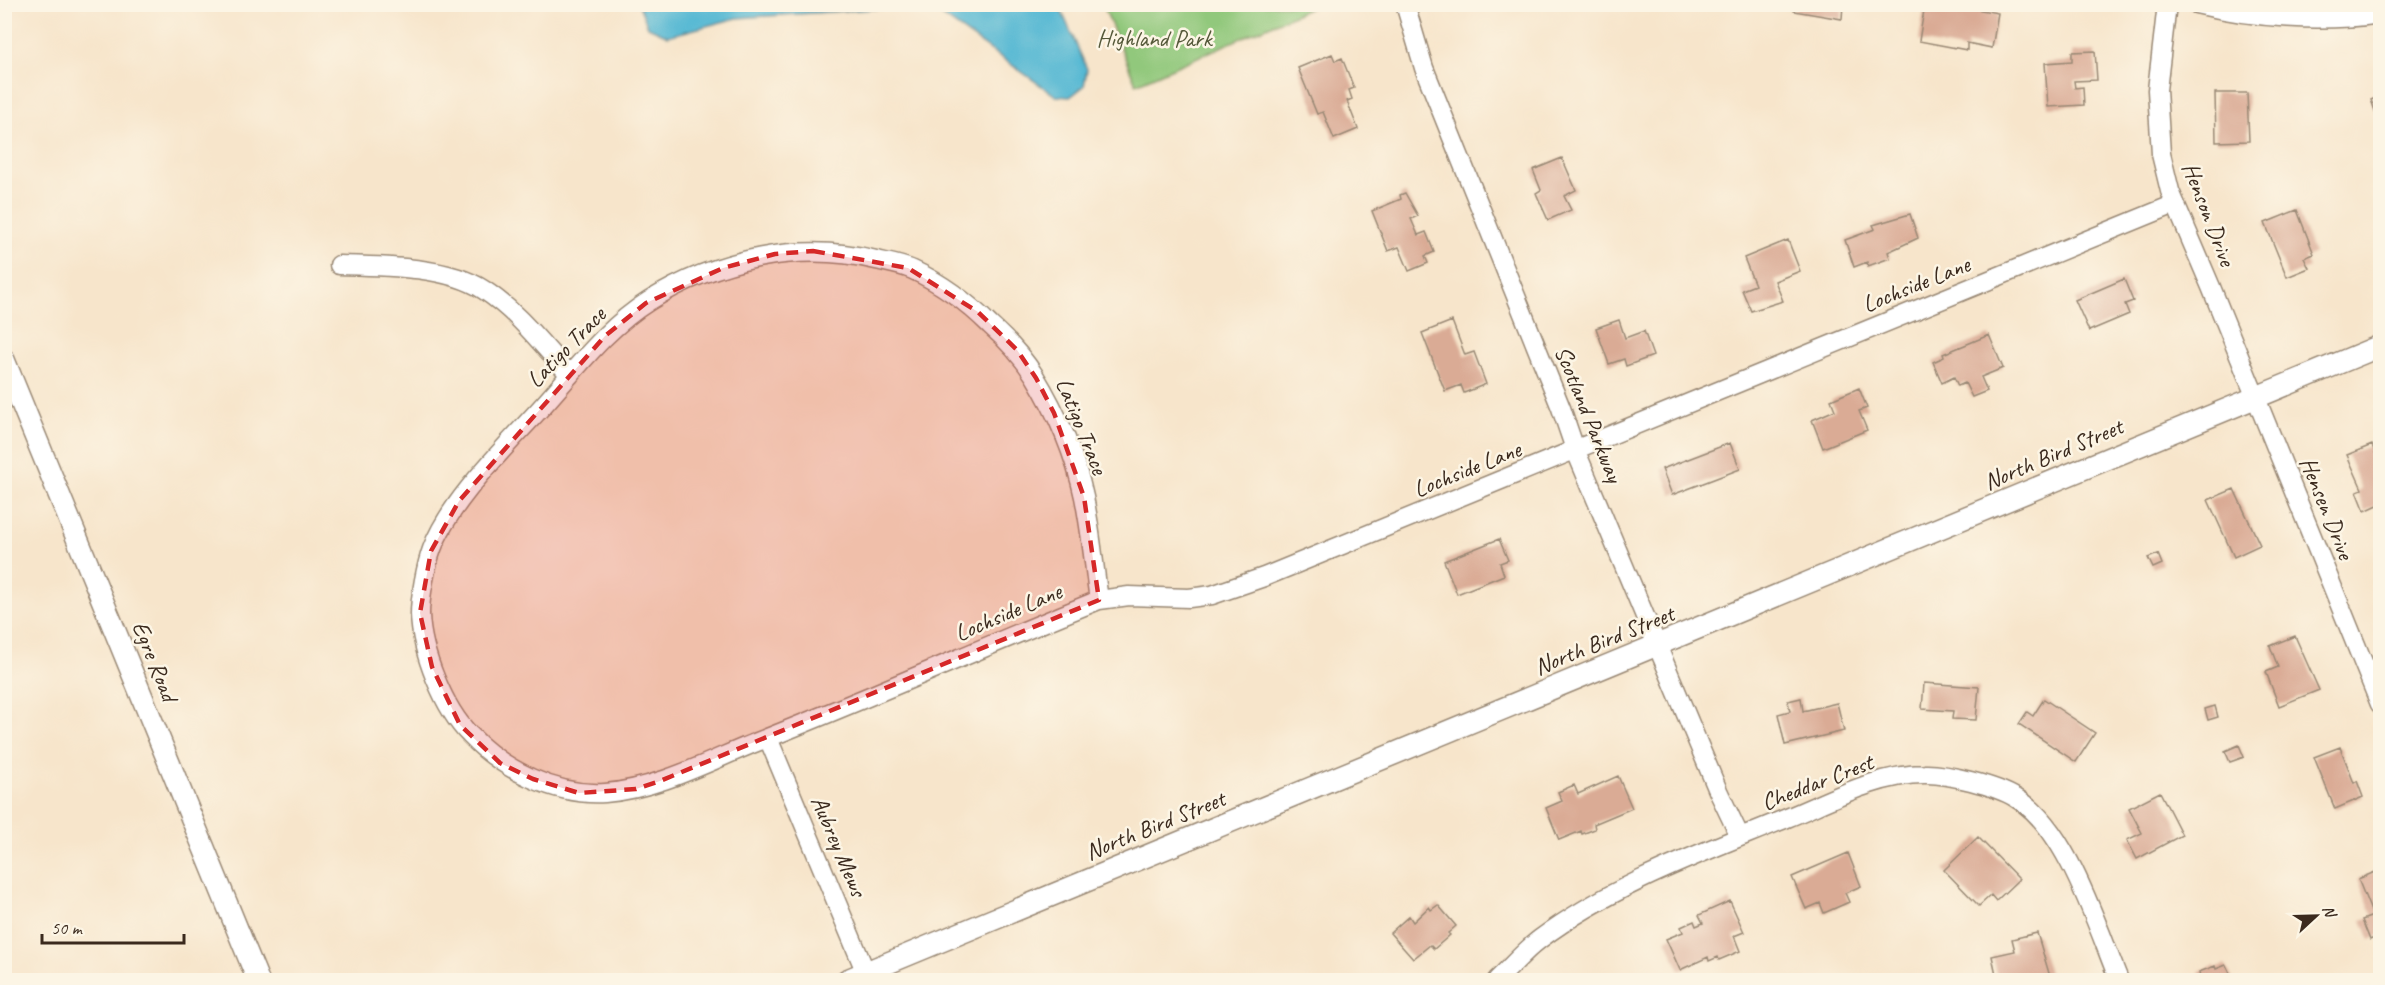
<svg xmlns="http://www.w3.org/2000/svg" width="2385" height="985" font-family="Caveat,sans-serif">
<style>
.green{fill:#91c87b;stroke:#66794c;stroke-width:1.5}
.water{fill:#54b8d3;stroke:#487178;stroke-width:1.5}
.building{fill:#daab95}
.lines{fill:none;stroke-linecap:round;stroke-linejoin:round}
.minor-casing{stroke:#998874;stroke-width:21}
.tertiary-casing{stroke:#998874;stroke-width:24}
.minor{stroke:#fff;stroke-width:18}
.tertiary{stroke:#fff;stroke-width:21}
.marked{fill:#d62828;fill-opacity:0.2;stroke:#d62828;stroke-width:4.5;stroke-dasharray:12 8;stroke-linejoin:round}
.labels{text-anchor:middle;stroke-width:5;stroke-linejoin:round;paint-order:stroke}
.park-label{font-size:24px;fill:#55593a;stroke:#fcf5e5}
.street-label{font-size:24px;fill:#3b2a1e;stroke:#fcf5e5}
</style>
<rect width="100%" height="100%" fill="#fcf5e5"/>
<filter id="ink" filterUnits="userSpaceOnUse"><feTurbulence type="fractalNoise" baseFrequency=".0167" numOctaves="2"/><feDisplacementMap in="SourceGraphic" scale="12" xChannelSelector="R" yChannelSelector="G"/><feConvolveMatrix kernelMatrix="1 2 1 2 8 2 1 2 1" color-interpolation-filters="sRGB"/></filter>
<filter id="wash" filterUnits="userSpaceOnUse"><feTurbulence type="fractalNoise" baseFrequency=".008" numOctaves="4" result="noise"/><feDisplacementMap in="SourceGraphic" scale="24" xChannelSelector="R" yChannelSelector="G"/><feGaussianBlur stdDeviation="1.35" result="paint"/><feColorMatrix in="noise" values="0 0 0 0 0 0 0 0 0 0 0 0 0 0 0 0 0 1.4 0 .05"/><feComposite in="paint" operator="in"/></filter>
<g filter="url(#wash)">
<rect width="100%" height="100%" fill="#f7e5cb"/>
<path class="green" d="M1103,5H1317L1136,84Z"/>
<path class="water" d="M639,5H1059L1087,69L1084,86L1070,97L1056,96L938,13L889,8L737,18L668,36L648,27Z"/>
<g id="blocks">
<path class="building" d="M1795,4H1843L1842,19L1794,11Z
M1925,4H1948L1998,13L1992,48L1967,43V50L1919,41Z
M2095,51L2097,80L2074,81L2075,88L2083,87L2084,105L2048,107L2045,63L2072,61V52Z
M1332,54L1335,61L1342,58L1354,88L1349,90L1352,99L1347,101L1358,129L1334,139L1323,112L1317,114L1298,68Z
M2215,93H2247L2249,141L2216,142Z
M2380,96V124L2371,100Z
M1562,158L1576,190L1564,196L1571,210L1548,220L1536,193L1541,190L1533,170Z
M1405,193L1418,216L1411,219L1418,235L1426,232L1434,252L1425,256L1428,263L1409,271L1399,247L1388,251L1372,211L1401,199L1400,195Z
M2297,210L2314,254L2304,258L2309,268L2287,277L2265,223Z
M1910,214L1918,238L1888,252L1890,258L1868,266L1867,262L1854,267L1845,240L1875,229L1873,225Z
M1788,240L1800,271L1775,281L1783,301L1751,311L1742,290L1755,285L1744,258Z
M2124,279L2133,301L2125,304L2129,314L2089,331L2075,300Z
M1619,320L1625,338L1644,331L1653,356L1626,366L1624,359L1609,364L1596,328Z
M1452,321L1465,355L1474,352L1486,384L1464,393L1461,385L1445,391L1422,333Z
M1989,335L2003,368L1981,377L1987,391L1972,397L1965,383L1958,386L1954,377L1942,383L1933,362L1944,357L1943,354Z
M1859,388L1867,408L1859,411L1867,430L1823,448L1812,420L1835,410L1831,400Z
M1730,443L1740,469L1672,495L1662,469Z
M2372,445L2380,464V504L2365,511L2357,491L2362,489L2347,455Z
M2234,489L2260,545L2234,557L2208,500Z
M1499,539L1508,560L1500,563L1504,575L1457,594L1444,561Z
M2158,554L2162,564L2153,568L2148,558Z
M2295,636L2319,690L2279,706L2266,672L2278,667L2270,646Z
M1924,683L1979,687L1976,720L1952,719L1953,711L1922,709Z
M1801,698L1803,711L1837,703L1844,731L1785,745L1778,714L1790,711L1788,701Z
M2044,699L2095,733L2076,762L2019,724L2027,712L2033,716Z
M2215,706L2218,717L2208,720L2205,709Z
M2239,745L2244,757L2230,762L2225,751Z
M2340,747L2354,783L2357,781L2363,797L2335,809L2314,757Z
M1618,776L1632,808L1594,824L1595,829L1582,834L1581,831L1559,840L1546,808L1562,801L1558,792L1574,785L1578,794Z
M2160,792L2182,835L2137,859L2127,840L2142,833L2129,808Z
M1978,837L2019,879L1996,901L1991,895L1979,906L1944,870Z
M1848,853L1861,886L1845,893L1849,902L1824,913L1820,903L1806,909L1792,877Z
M2380,870V935L2370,940L2362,920L2373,916L2358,879Z
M1730,901L1744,932L1734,936L1740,951L1719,960L1718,957L1709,961L1708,957L1680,970L1666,939L1683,932L1681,927L1694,921L1696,926L1703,923L1699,915Z
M1438,905L1456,926L1448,933L1450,935L1434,949L1430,945L1413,959L1390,933L1409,916L1413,922L1429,907L1431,910Z
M2037,933L2051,980H2014L2013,975L1997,979L1992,956L2015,951L2012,939Z
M2226,965L2233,980H2189L2200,976L2199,972L2215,966L2216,969Z"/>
</g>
</g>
<g filter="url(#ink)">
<use href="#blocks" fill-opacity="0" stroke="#998874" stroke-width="1.5"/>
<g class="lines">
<defs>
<path id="minor" d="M1405,4L1424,68L1561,408L1575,449L1719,793L1740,837
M2167,4L2157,90L2161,154L2170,191L2211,287L2380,704
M2196,4C2254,18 2321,23 2380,14
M339,265C382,266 448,266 484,290C518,312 543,346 570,375
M1099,600C1094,566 1091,531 1084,497C1075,455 1056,411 1034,375C1021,355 1007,340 990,325C968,303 941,283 913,270C902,265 889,263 876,260C800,241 716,259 649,301C609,326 579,365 548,400C512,441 450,499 432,549C426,565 420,597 420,614C421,652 444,709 470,735C503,770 556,796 605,793C658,789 709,761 757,742C872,697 985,646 1099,600L1129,596L1189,598L1212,595L1264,577L2175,204
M768,738L866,973
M1497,980C1511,967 1524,951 1540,939C1614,884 1702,853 1787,818C1829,801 1878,774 1924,774C1946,773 1997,786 2016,798C2067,827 2097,927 2119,980"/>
<path id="tertiary" d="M4,360L258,980
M847,980L2380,346"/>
</defs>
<use href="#minor" class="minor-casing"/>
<use href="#tertiary" class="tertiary-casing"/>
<use href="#minor" class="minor"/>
<use href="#tertiary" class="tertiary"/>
</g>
</g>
<path class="marked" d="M813,251L908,268L978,312L1017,350L1036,378L1054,413L1084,497L1099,600L660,781L636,789L579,793L533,779L500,763L460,725L432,667L420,613L431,551L459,501L605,336L646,303L723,268L775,254Z"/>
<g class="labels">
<g class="park-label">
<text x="1154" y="46">Highland Park</text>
</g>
<g class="street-label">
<text transform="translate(2209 214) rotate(69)" y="8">Henson Drive</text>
<text transform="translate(1916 284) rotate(-22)" y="8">Lochside Lane</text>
<text transform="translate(566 347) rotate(-46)" y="8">Latigo Trace</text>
<text transform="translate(1589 414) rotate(68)" y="8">Scotland Parkway</text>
<text transform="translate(1082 426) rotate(68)" y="8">Latigo Trace</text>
<text transform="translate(2053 454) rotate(-23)" y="8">North Bird Street</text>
<text transform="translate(1467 469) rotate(-22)" y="8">Lochside Lane</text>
<text transform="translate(2327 508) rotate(68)" y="8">Hensen Drive</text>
<text transform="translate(1008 612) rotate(-23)" y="8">Lochside Lane</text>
<text transform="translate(1604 640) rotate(-22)" y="8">North Bird Street</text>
<text transform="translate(155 661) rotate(68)" y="8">Egre Road</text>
<text transform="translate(1817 782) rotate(-21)" y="8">Cheddar Crest</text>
<text transform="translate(1155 825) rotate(-22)" y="8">North Bird Street</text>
<text transform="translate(839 846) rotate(67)" y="8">Aubrey Mews</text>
</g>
</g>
<rect width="2385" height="985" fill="none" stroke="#fcf5e5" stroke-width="24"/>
<g transform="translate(2316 916) rotate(68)" stroke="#fcf5e5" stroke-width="4.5" paint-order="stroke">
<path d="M0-4.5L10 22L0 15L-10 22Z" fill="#3b2a1e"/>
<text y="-9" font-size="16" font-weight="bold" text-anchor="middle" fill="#3b2a1e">N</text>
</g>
<path d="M42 934v9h142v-9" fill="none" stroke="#3b2a1e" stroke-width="3"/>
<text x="51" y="934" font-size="18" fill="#3b2a1e" stroke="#fcf5e5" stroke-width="4.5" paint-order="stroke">50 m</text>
</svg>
